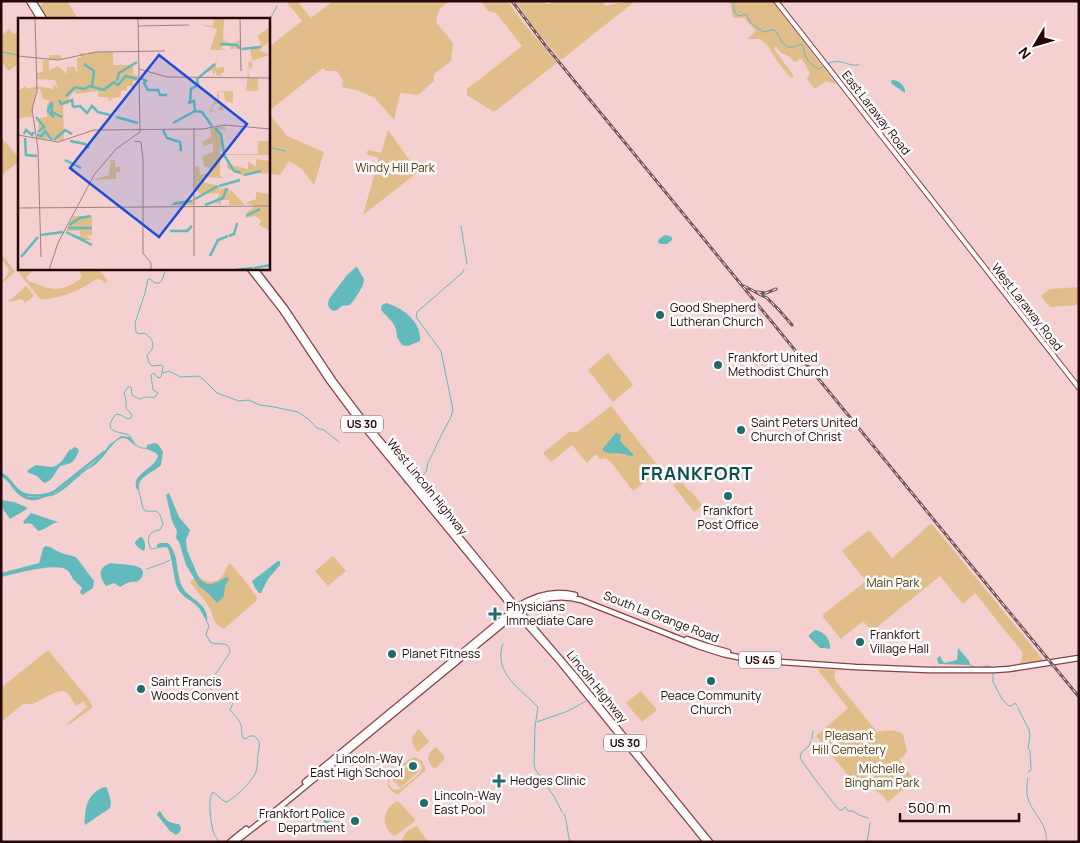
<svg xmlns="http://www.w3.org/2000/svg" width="1080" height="843" font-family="Manrope,sans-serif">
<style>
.green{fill:#e0bd89;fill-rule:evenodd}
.water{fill:#62babc}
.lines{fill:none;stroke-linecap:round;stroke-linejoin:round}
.stream{stroke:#62babc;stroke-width:1}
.canal{stroke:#62babc;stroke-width:2.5}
.secondary-casing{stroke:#894044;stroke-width:6}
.primary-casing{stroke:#894044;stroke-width:7}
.secondary{stroke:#fff;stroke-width:4}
.primary{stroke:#fff;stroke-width:4.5}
.rail-casing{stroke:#785759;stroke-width:3}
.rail{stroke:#fbfbfb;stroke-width:1;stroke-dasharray:4;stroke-linecap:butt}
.poi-dot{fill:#1f6b6d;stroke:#fbfbfb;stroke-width:2}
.labels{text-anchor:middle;stroke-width:5;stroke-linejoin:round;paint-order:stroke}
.shield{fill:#fbfbfb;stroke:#665153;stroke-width:1}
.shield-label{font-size:11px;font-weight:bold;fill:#26080b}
.street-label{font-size:12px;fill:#26080b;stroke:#fbfbfb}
.park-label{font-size:12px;fill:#543b0d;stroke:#fbfbfb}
.poi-label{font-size:12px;fill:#26080b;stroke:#fbfbfb;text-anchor:start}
.district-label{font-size:18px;font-weight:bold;letter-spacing:1px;fill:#0e4d4f;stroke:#fbfbfb}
.inset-river{fill:none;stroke:#62babc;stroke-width:2.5}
.inset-road{fill:none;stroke:#a28081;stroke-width:1}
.view{fill:#1d4ed8;fill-opacity:0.15;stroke:#1d4ed8;stroke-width:2.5}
.inset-edge{fill:none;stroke:#26080b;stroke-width:2.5}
</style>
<rect width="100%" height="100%" fill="#f4d0d0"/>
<path class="green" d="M45,1H67L78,19H45L38,7Z
M286,1H297L311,18L333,1H449L439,10L436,22L453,43L451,61L434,74V81L418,95L400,93L394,120L375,98L359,91L342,87L343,80L337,71H326L323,68L269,111V47L302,21Z
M481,1H508L522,21L557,63L494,112L467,95V89L522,46L496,13L488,11Z
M521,1H544L546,4H551L550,1H602L606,6C616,4 624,1 634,2L561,60L535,29L516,2Z
M730,1H773L836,84L826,81L815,89L807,79L810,73L802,59H799L798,62L793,61L790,57L780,52L776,46L774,49L794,76L791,78L777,61L768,46L760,39H747L756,31L744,18H733Z
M10,29L13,34L15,33L19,35V63L9,71L1,62V35Z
M269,114L287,136L324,152L314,185L301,168L289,161L280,175L270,174L271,161L269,160Z
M388,130L418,172L363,215L379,158L366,154L368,150L381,153Z
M1,137L19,158V161L1,176Z
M1,254L15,271L14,273L1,284V282C18,266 2,268 1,254Z
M19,267V269H29L32,272L26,277L28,281C43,285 51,293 68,286C73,284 78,281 82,277L78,269L95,270L101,272L108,281L105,283L102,280L96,279C79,291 62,299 40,299L16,269Z
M26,286L34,296L25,303L24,301L21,299L8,302Z
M1079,287V305L1050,307L1041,296L1050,289Z
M608,353L633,385L613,402L588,370Z
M611,406L661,470L633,491L610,461L605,458L602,459H599L597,455H595L587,463L572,445L551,462L543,453L569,432H577Z
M680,480L689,491L690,490L702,505L694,512L673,485Z
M931,523L1045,662L1020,665L1023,653L975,593L963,604L940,576L872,631L863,621L841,639L823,617V615L825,613L866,581L842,551L869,530L892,558L915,538Z
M333,556L346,571L328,586L315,571Z
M230,563L246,582L257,597L256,601L224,629C214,626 214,617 210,609C205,599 196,591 190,582L197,575C205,584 218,585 224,573C227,569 226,567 230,563Z
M48,650L87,697L93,707L70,724L66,725L88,706L85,705L84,701L76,706C73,702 70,695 66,692C59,687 40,702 32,704C29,704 26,704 23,704L1,722V688Z
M817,669L836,670L834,676L835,680L877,732C886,730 895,729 903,734L907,751L904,756L899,759L914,780L888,802L881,794L873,789L860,784L853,777L851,779L816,736L848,708Z
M641,691L657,710L642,722L626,703Z
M419,729L429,741V742L418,752C410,744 410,736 419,729Z
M436,747L444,756V760L435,769C426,762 426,753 436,747Z
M415,757L422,761L426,770L397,795L388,787V779L408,760ZM415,760C434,767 408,783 400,789C395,791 391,789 389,784V781L392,777L410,761Z
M412,762L419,771L400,788L392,779Z
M398,801L415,819V821L395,836C380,828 382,807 398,801Z
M417,826L428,842H402C402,834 410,828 417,826Z"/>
<path class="water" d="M892,80C899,80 906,86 905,93L892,84L891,81Z
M665,235L670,236L672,238V240L667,244H660L658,242L659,239Z
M356,267L358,268C359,272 363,276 364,279C365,285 354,301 350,305L342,306L337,310L333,311C328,307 327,305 329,299L347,275Z
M386,303C402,307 422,322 420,341L408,346L402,345L397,337L396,329L393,323L381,310L382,305Z
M616,433L621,435L620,441L633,454V456C630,456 627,455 624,454C616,452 611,455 603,451V448Z
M121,436L130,437L136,447C132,444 129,438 124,438C115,437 106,455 99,461C95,466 89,468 84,472C75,479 66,489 56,494C53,496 49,496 45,497C40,499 36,501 30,500C13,496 13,483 1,476V474L4,475L19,492L29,497H38L49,493H55L78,474L91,465L101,456L109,445Z
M155,443L158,444L163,452L161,465C153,473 138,476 139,488L138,490L136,488C133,472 153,471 158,456L156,453L147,449V445Z
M74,447L77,448L79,451C73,463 74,463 60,466C55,472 52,482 44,483L37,476L27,472L28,470L36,465L51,467L56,466L62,461L70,449L71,450Z
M169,493L179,517L190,530L186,540L187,550L199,578C211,591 217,580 228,577L229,579L225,586L224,596L217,603L209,594L199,586L186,565L179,542L176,538L177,531L172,521L166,495Z
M1,500L14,502L26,507L27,509L10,519L1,506Z
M31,513L58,522C50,524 45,530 38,531L32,524L27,523L25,524L23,522Z
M140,537H142C145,541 146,546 144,551L140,549L135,544V542Z
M160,543H168C180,555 175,574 183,588C190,600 209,603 207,621C203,617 202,612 199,608C193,601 182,597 178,589C173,579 173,556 167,547L157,548V545Z
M45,546L50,547L61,553L76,557L94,581L93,588L82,595L80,592L82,588C80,585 76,583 74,580C71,577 71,573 67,570C56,562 15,574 1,577V573L39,563L43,549Z
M278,561H280V565L268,579L261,593H259L255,588L252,581Z
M111,563C119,565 144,563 143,573C143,576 141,579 139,580C136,583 136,581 131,582C128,582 124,585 120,587L114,583L106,586C99,576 97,568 111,563Z
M815,630C824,631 831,640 830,649L824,648H820L809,637V635Z
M958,648L969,661L970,665L939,664L938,663L937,658L940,656L944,663L957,660Z
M105,787L107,788L111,802L110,808L85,825C84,821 85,818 85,814C86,801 93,790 105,787Z
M327,806L334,814L335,816C333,820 329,823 325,824L318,814Z
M159,811L161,812C164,820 171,824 179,824L181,828L180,832L176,835L170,831L157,815Z"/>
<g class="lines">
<path class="stream" d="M734,1V11L737,15L740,16L746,14L750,22L763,32L772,30H775C779,35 782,46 789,47C793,48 798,45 802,44C804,48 804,54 806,57C808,62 815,67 819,69L824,66
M269,21L277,6
M1,52L19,55
M827,64C842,57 846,67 859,65
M269,147L285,151
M461,226L467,264
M163,373L169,371L181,377L199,376L205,381L217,393L239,401L249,400L260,405L274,407L298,412L308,419L317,428L324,430L339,442
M147,448C137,450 134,442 129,435C116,431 102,432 116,414L121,415L128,419L131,418L132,415L126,408V400L124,393L128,387H131L132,395C144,403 139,396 148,397C150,397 153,398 155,397L158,393L157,392L153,390L151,375L154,373L157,377L160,378L162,374L163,366L162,365L152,366L149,363L147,355C149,353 151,351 152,349C155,342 150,336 144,333L139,334L136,332L135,323L145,293L148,279H150L155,283H159L162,280L166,269
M418,480L426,472L428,463L443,432L451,417L453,410L441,351L416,317L417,312L462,273L464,269
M404,483H406
M138,487L143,508L145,511C159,512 158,508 163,524L160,530C148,531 146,539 151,549L157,548
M453,540L489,583
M147,569L164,563L170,560
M206,620L209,626L206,634L210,642L215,644C218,643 227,644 228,646C229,647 230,651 230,652C227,657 216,675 212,677C211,678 209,677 208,678C205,686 214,694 221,696L224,695C235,698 234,702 230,710C234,715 239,719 241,725C242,730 241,733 243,738L246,739L249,736H254C262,742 259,746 258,754C257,761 258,768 255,774C251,782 233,800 226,802C221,800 217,794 213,792C207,799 211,822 213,831C214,835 217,838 219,842
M503,644L502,646C495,675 520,688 538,707L535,727L534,763L535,769L555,798L562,812
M970,665L977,668L979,667
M982,667L988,666L993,668
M993,672V682L1002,699L1009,706H1011L1015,703L1017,706
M594,694L595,692
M1018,708L1029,730L1030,736L1028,748L1030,751L1031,770L1028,772
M537,722L568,711L586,701
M812,739L813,731
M811,741L809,746L801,753L800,758L814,778L839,810H842L845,807L848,811H853L859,815L868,818
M1028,778C1027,784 1026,793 1028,798C1032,814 1049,824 1046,842
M564,814C568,823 567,833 570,842
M867,842L870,823"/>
<path class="canal" d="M1,474C10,477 12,486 19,491C27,498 46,496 55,491L104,452"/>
<defs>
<path id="secondary" d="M776,1L1079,388"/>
<path id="primary" d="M29,1L40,19
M33,1L44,19
M250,269L282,310L330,382L359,421L520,617L560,662L706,842
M255,269L285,308L333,380L361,417L539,634L575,676L710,842
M687,639L707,646L728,652
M305,782L517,607C535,595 554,590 575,595
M230,842L246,829
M235,842L280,807L520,610C539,598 559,594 581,600L698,646L723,654L752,660L855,667L929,670H994L1009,669L1079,658"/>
</defs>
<use href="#secondary" class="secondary-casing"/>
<use href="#primary" class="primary-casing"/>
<use href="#secondary" class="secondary"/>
<use href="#primary" class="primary"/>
<defs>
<path id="rail" d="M512,1L545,45L1079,697
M744,286L767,298L779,310L792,325
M757,292L766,293L776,289"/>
</defs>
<use href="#rail" class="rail-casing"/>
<use href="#rail" class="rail"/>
</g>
<g class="poi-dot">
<circle cx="660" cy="315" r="5"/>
<circle cx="718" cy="365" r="5"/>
<circle cx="741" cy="430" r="5"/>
<circle cx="728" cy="496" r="5"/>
<path d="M492.5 606.5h5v5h5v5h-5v5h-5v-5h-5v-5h5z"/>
<circle cx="860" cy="642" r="5"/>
<circle cx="392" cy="654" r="5"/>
<circle cx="711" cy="681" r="5"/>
<circle cx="141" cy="689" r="5"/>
<circle cx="413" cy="766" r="5"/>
<path d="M496.5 773.5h5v5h5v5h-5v5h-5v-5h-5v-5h5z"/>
<circle cx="424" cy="803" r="5"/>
<circle cx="355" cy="821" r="5"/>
</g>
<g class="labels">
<g class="shield">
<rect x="341" y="415.5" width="42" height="17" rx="4"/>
<rect x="739" y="651.5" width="42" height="17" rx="4"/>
<rect x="604" y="734.5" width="42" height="17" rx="4"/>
</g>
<g class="shield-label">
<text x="362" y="428">US 30</text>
<text x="760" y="664">US 45</text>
<text x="625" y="747">US 30</text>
</g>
<g class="street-label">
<text transform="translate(876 113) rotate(52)" y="4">East Laraway Road</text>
<text transform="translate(1027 307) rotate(52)" y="4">West Laraway Road</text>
<text transform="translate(427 487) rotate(51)" y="4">West Lincoln Highway</text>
<text transform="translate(661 617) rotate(21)" y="4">South La Grange Road</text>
<text transform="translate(597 687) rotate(51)" y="4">Lincoln Highway</text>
</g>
<g class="park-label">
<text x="395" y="172">Windy Hill Park</text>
<text x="893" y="587">Main Park</text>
<text x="849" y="740">Pleasant<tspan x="849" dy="14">Hill Cemetery</tspan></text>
<text x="882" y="773">Michelle<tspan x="882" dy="14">Bingham Park</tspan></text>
</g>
<g class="poi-label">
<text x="670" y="312">Good Shepherd<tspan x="670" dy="14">Lutheran Church</tspan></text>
<text x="728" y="362">Frankfort United<tspan x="728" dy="14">Methodist Church</tspan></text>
<text x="751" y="427">Saint Peters United<tspan x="751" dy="14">Church of Christ</tspan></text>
<text x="728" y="515" text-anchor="middle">Frankfort<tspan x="728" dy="14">Post Office</tspan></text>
<text x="506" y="611">Physicians<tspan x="506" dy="14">Immediate Care</tspan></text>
<text x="870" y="639">Frankfort<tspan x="870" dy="14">Village Hall</tspan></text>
<text x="402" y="658">Planet Fitness</text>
<text x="151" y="686">Saint Francis<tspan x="151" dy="14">Woods Convent</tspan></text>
<text x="711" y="700" text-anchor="middle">Peace Community<tspan x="711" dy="14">Church</tspan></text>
<text x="403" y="763" text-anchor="end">Lincoln-Way<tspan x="403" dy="14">East High School</tspan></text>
<text x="510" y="785">Hedges Clinic</text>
<text x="434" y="800">Lincoln-Way<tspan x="434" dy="14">East Pool</tspan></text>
<text x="345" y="818" text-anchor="end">Frankfort Police<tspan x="345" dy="14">Department</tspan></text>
</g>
<g class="district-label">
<text x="697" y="480">FRANKFORT</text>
</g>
</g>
<g transform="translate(18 18)">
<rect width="252" height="252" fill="#f4d0d0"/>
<path d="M196,0H206L205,22L213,26L223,22V30L241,28L243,25L239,18L252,9V23L241,32L252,37L233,43L235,48L231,52L230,45L234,42L232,30L212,31V27L207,26L203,30L208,32H201L198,46V50L206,49V54L202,56L206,58L198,57V52L196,57L194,52L184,57L198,44L201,32H192L199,11L180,6L195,8ZM73,34H95V47H115V56L121,58V62L115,63V68H109V72L103,73L102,79L93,80V84L89,79H80V73L58,76L56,73L50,81L51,86L45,87L46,123L20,120L21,100L29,99V87L32,83L25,81L22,71H18L14,99L0,100V73L8,68V71L19,68L36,71L35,66L40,70L37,62L19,61L18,55L25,54L24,43L31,41V37H43V41H31V52L40,48L49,56V49H57L59,56V40L64,39L61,35H67V39ZM230,53L232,60H240V73H228ZM199,73H215V85L207,83L206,74L199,73L202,78L200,84L205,85L197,86L193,92L200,93L203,87L206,92L191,94L197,82L199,86ZM207,108V112L199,111L204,124L202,136H240V123H252V137H202V157L205,160L183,159L186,160L184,164L201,168V175L187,176L180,181L176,182V187H152L159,184L156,183L174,182L184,176L180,175L179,169L177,172V149L181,148L182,157L192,155L191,150L186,148L184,138L195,134V125L186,128L184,124L193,119L192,110ZM238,141L252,143V153L248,156L235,154L226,158L209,150V146L230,151V143L238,149ZM93,142H97V149H102V154H98V161L74,162L91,157ZM207,170H211V181L212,171L227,187H211V182H203V187L197,184L186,187L199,182L202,171ZM238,174L252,176V213L241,207L243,202L237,198L228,200V195L237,188L228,185L238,181ZM55,198H74V217L69,218L74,222H62V213H48Z" fill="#e0bd89"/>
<path class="inset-river" d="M202,26L219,27L222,31M224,31L243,29M66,46L76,53L74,68M123,60L128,63L126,65L130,72H140L142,77H149M99,63L101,55L119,44M48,78L57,69L66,71L72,68L86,72L96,64L100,67L108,58L119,61M41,82L43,86L54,82L55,89M33,84L30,93L36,99M34,84V94L44,99M172,84L173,71L180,67L179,61L197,46M170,85L176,83L177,93M55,89L62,88L69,95L74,88L80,94L92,97M177,93L184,94L194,108M18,99L26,109L20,114M98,99L120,105M155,105L177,93M197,110L203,116L206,135M145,112L149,120L162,124L163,133M6,116L8,112L14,117L16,114M19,117L24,118L27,113L34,122M7,120L8,137L19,138M36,122L47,112L54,116M52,123L67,126L71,130M206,137L216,153L223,155M47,142L63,150M226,157L243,153M201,168L222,162M177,181L200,168M155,186L174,183M187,187L205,180L209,170M228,198L242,191M51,207L62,200L73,198M50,210H74M152,213H169L174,208M48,214L74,227M23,217L45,214M54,217L68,223M211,218L216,216L219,205M192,238L200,222L210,218M3,239L20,219M236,250L253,247M217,252L235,250"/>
<path class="inset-road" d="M17,0L19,73L14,91L20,131L23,239M222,0L223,53M120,8L171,7M0,38L40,42L78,34L147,33M121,51L149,59L253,60M0,117L40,124L76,112L185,111L206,107L253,111M116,123L123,124L125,141V235L133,245V252M0,190L253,188M176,238V110M31,252L40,225L76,157L98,131L122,114L120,0"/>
<path class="view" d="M141,37L229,106L141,219L52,150Z"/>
<rect width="252" height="252" class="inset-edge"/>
</g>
<rect width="1080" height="843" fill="none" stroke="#26080b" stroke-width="5"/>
<g transform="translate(1035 45) rotate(232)" stroke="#fbfbfb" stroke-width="4" paint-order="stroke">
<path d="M0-4L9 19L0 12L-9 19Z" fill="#26080b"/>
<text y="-8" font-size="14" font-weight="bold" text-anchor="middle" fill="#26080b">N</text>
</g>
<path d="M900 813v8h119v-8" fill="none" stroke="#26080b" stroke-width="2.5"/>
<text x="908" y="813" font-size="15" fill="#26080b" stroke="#fbfbfb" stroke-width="4" paint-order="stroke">500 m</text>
</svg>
